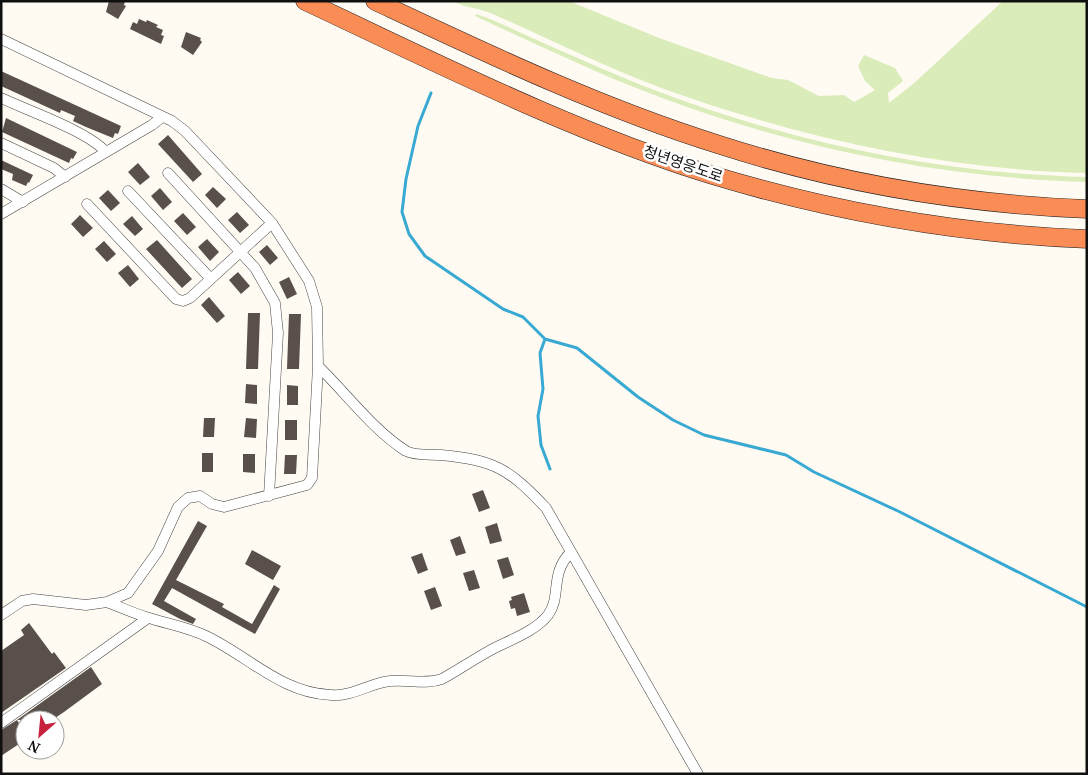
<svg xmlns="http://www.w3.org/2000/svg" width="1088" height="775" font-family="'Noto Serif','Noto Sans KR',serif">
<style>
.green{fill:#daecba}
.lines{fill:none;stroke-linecap:round;stroke-linejoin:round}
.stream{stroke:#38a9d3;stroke-width:3}
.building{fill:#594f4b}
.minor-casing{stroke:#434343;stroke-width:11}
.motorway-casing{stroke:#212121;stroke-width:19}
.minor{stroke:#fff;stroke-width:10}
.motorway{stroke:#fa8c56;stroke-width:18}
.labels{text-anchor:middle;stroke-width:5;stroke-linejoin:round;paint-order:stroke}
.street-label{font-size:15px;fill:#101010;stroke:#fff}
</style>
<rect width="100%" height="100%" fill="#fffbf2"/>
<path class="green" d="M453,1H569L659,38L772,78L788,80L819,96L844,95L854,102L875,90L865,81L858,66L864,55L895,68L903,81L888,93L889,103L913,84L1003,1H1087V173C951,170 815,141 687,97C627,77 570,49 513,23C501,18 490,12 478,9C468,7 462,6 453,1Z
M476,14C498,21 518,32 539,41C578,58 617,76 657,91C794,143 941,174 1087,177V182C951,178 815,152 687,107C614,82 544,48 475,16Z"/>
<g class="lines">
<path class="stream" d="M431,93L418,126L406,179L402,212L409,234L425,256L503,309L523,317L545,339L577,348L638,397L673,420L704,435L786,455L814,472L900,512L1087,607
M545,339L540,353L543,389L538,416L541,445L550,469"/>
</g>
<path class="building" d="M109,1H125L124,5L126,6L118,19L106,12Z
M139,19L146,22L147,20L158,25L156,27L163,30L161,35L164,36L161,44L130,29L133,22L137,24Z
M186,32L201,38L200,40L202,42L193,55L181,47Z
M1,71L121,126L118,134L115,133L113,138L86,127L73,121L75,116L61,110L60,113L1,86Z
M6,118L77,152L73,159L71,158L69,163L2,132Z
M168,135L202,174L193,182L158,144Z
M1,160L33,175L29,183L28,182L26,186L12,180L13,174L1,169Z
M138,163L150,177L140,185L128,172Z
M213,187L226,199L217,208L205,195Z
M160,188L172,202L163,210L151,196Z
M108,190L120,203L111,211L99,198Z
M237,212L249,225L240,233L228,220Z
M183,213L196,227L187,235L174,221Z
M80,215L93,228L83,237L71,224Z
M132,216L143,229L135,236L123,224Z
M207,239L219,252L210,261L198,247Z
M157,240L192,279L182,288L146,249Z
M104,241L116,254L107,262L95,249Z
M267,245L278,258L270,265L259,252Z
M128,265L139,279L130,287L118,273Z
M238,272L250,286L241,294L229,280Z
M289,277L297,294L287,299L279,282Z
M209,297L225,316L217,323L201,305Z
M248,313H260L258,369H246Z
M289,314H301L299,369H287Z
M246,384L257,385V404L245,403Z
M287,385L298,386V405H287Z
M204,418H215L214,437H203Z
M246,418L257,419L256,438L244,437Z
M285,420H297V440H285Z
M202,453H213V472H202Z
M243,454H255V473L243,472Z
M285,455H297L296,474H284Z
M483,490L490,508L479,512L472,494Z
M198,521L207,526L176,580L224,604L222,607L252,624L274,585L280,589L255,634L172,588L164,601L196,619L193,624L180,619L152,604Z
M497,523L502,541L490,544L485,527Z
M460,536L466,553L456,556L450,540Z
M252,550L281,566L273,580L245,564Z
M422,553L428,570L418,574L411,557Z
M508,557L514,575L503,579L497,560Z
M474,570L480,588L469,591L463,573Z
M435,587L442,606L431,610L424,591Z
M524,593L530,612L517,616L515,608L511,609L509,601L512,600L511,597Z
M29,623L52,654L54,652L66,668L1,713V651L24,635L21,630Z
M91,667L102,684L64,712L52,720H17Z
M17,720L25,733V740L1,756V730Z"/>
<g class="lines">
<defs>
<path id="minor" d="M1,39L172,121L185,131L272,223L309,281L317,307L318,366C345,392 374,431 406,451C415,456 431,454 441,455C495,460 509,469 546,508L698,774
M1,98C29,111 87,131 106,152
M1,143L54,168L65,177
M168,173L255,268L275,303L278,333L269,496
M1,189L23,202
M128,191L211,279
M87,204L176,299L183,301L190,298L272,223
M1,214L152,125L162,117
M107,602C120,607 133,613 146,617C167,624 188,627 208,637C249,657 282,693 331,695C352,697 370,683 390,681C408,679 425,685 442,679C458,670 473,660 489,651C507,641 535,632 548,615C562,596 549,574 571,552
M1,615L22,601L33,599L86,605L107,602L128,593L158,551L178,507L188,498L200,496L212,504L224,507L307,485L312,478L318,366
M1,723L148,618"/>
<path id="motorway" d="M305,1C437,63 573,132 712,175C834,212 959,234 1087,239
M375,1C488,54 601,108 720,145C838,183 963,204 1087,209"/>
</defs>
<use href="#minor" class="minor-casing"/>
<use href="#motorway" class="motorway-casing"/>
<use href="#minor" class="minor"/>
<use href="#motorway" class="motorway"/>
</g>
<g class="labels">
<g class="street-label">
<text transform="translate(683 164) rotate(19)" y="5">청년영웅도로</text>
</g>
</g>
<rect width="1088" height="775" fill="none" stroke="#101010" stroke-width="5"/>
<g transform="translate(40 735) rotate(207)"><circle r="24" fill="#ffffff" stroke="#9f9f9f"/>
<path d="M0-4L9 19L0 12L-9 19Z" fill="#c7213e"/>
<text y="-8" font-size="14" font-weight="bold" text-anchor="middle" fill="#101010">N</text>
</g>
</svg>
